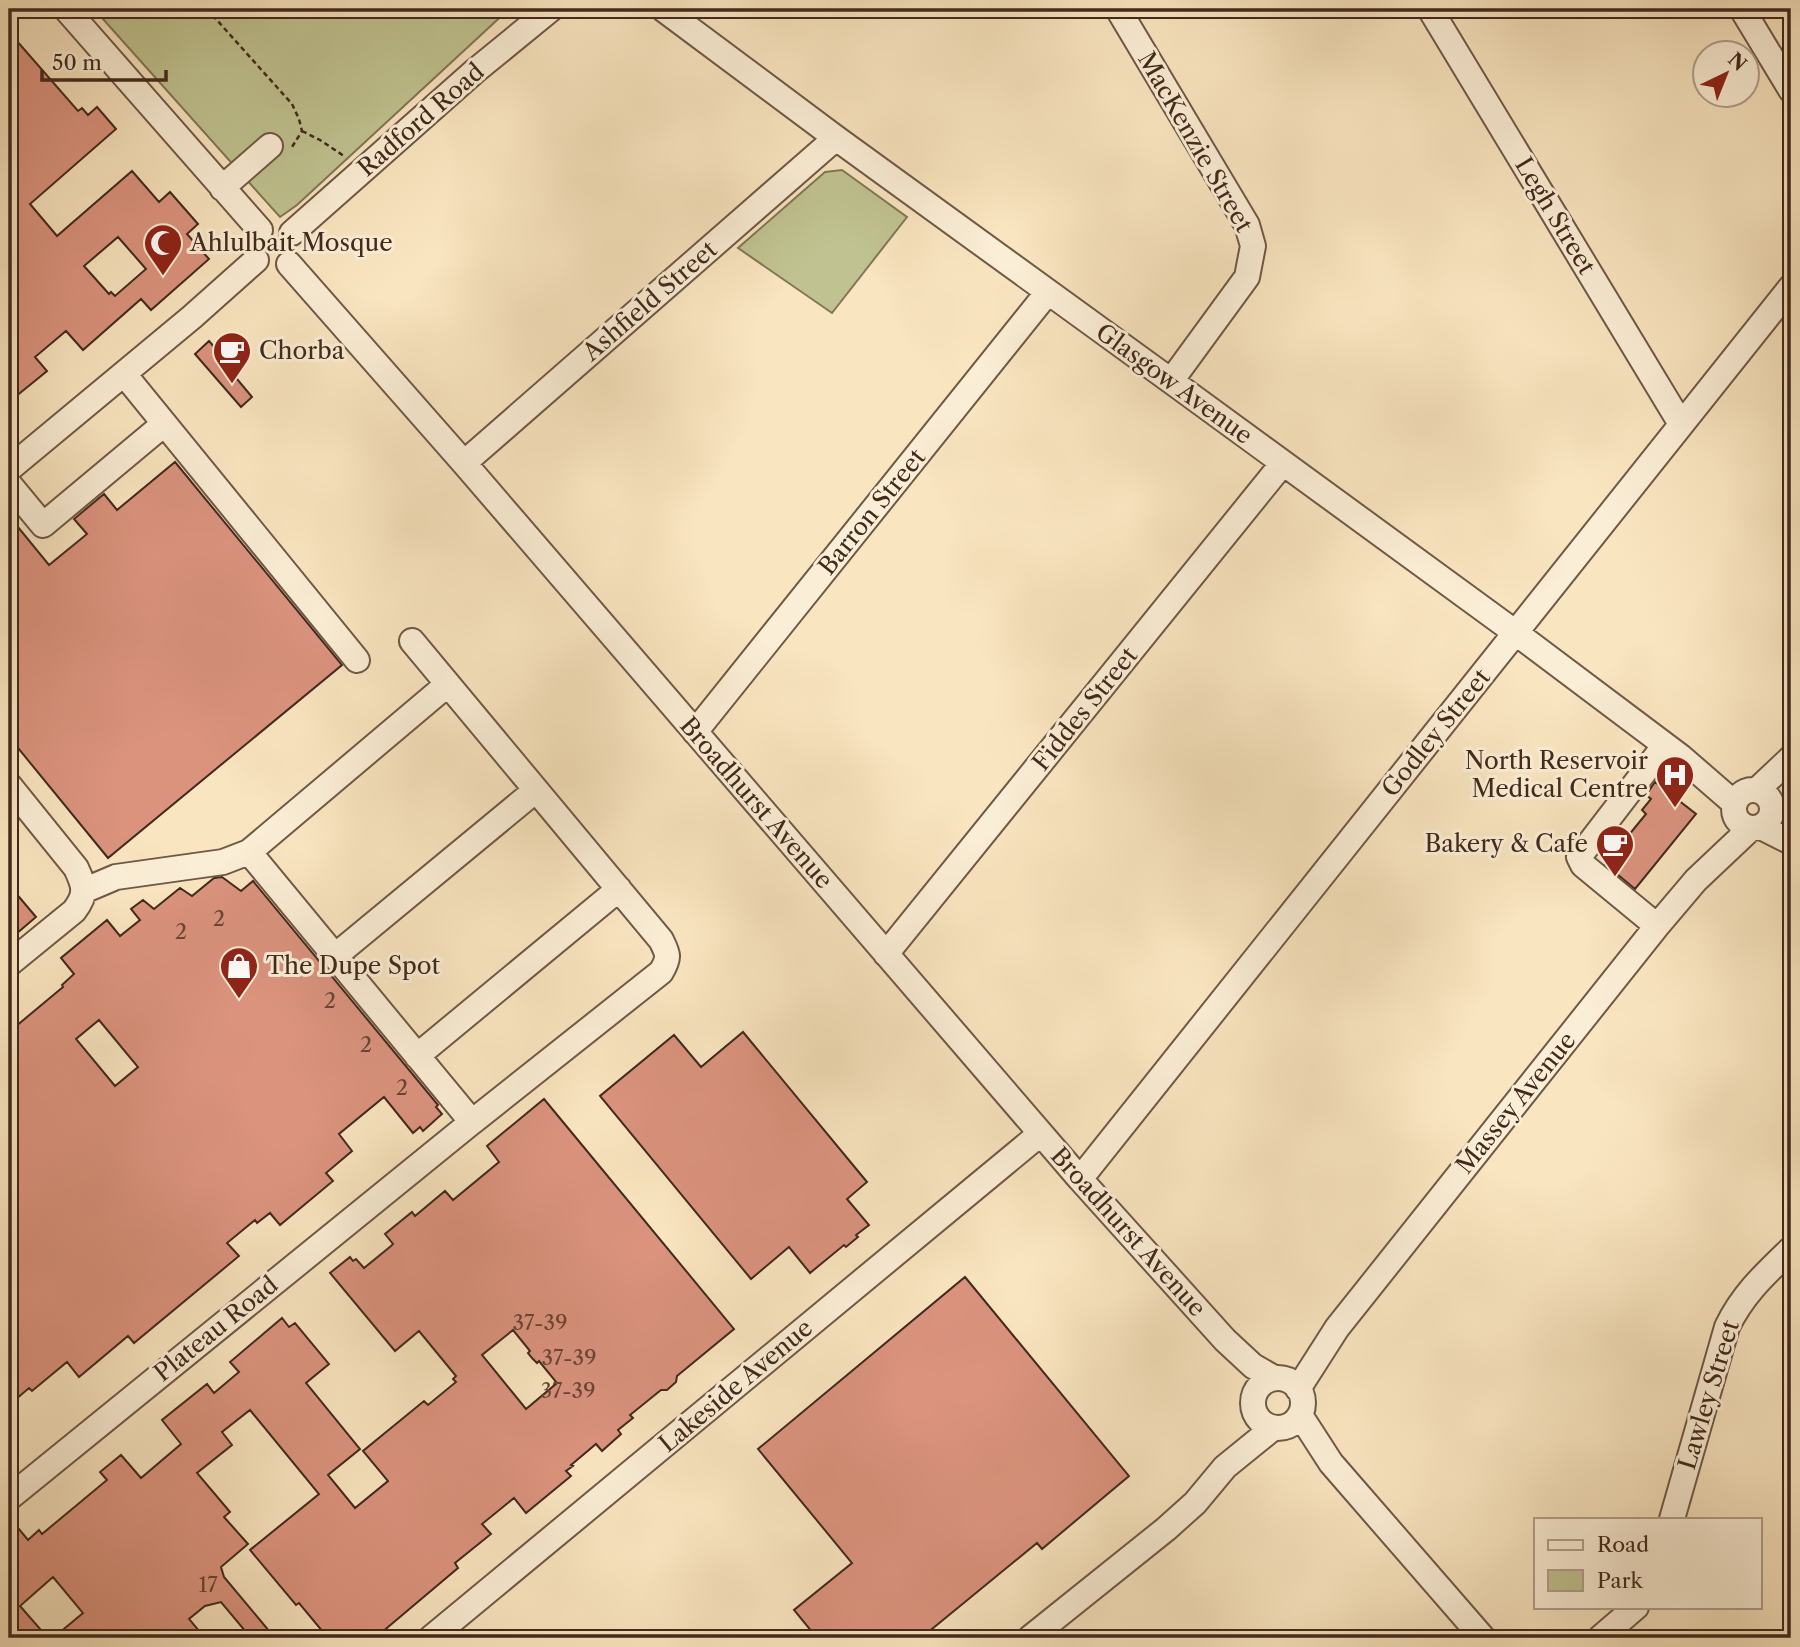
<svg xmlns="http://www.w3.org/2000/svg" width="1800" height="1647" font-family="'Libre Caslon Text',serif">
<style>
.green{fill:#c0c391;stroke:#817657;stroke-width:2}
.building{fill:#db937e;stroke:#42291d;stroke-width:2;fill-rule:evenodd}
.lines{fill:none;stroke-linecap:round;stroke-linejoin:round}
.minor-casing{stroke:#705846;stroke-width:28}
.path{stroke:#42291d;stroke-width:2.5;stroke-dasharray:5 3.5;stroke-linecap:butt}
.minor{stroke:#fbeed6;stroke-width:24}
.labels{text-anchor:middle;stroke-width:6;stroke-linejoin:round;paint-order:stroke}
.number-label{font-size:21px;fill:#684435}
.street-label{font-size:24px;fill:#42291d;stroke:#fbeed6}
.poi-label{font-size:24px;fill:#42291d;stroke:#fbeed6;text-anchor:start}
</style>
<rect width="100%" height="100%" fill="#f9e5c0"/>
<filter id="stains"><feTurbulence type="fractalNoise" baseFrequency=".00286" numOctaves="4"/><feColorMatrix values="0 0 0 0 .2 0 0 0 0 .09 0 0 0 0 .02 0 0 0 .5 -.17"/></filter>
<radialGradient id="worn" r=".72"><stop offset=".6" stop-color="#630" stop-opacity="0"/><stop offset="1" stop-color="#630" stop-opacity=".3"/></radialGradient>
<path class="green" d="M94,9H509L297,205L280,217Z
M842,170L907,217L832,313L738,248L825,172Z"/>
<path class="building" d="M9,32L78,111L82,108L88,115L97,107L116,129L30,204L57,236L132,171L159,202L170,192L198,224L187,234L209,259L151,310L141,299L83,350L66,331L35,357L47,371L9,402ZM118,237L146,269L115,296L111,292L109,294L84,266Z
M209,341L222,356L227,352L235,362L231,366L235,371L232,373L252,397L241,407L195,354Z
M175,462L342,665L108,858L9,737V516L49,565L87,534L74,519L104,494L117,510Z
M1655,782L1696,814L1635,889L1605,864L1607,861L1600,855L1619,829L1628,836L1646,814L1642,810L1651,799L1646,795Z
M222,877L241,891L253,881L438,1105L436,1107L442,1114L423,1131L420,1127L413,1133L384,1097L339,1134L352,1151L326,1173L333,1181L280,1225L270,1213L257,1223L255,1220L227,1243L239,1256L134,1343L128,1336L79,1377L67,1362L32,1391L29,1388L9,1405V1032L63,987L62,985L74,974L61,958L107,920L120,936L140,920L131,909L143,900L154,909L180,888L192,896L214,878ZM99,1020L138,1067L115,1086L76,1039Z
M9,885L36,917L9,940Z
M743,1032L867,1182L847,1199L869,1225L856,1235L858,1237L846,1247L844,1245L810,1273L789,1247L751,1279L600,1096L674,1035L701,1067Z
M544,1099L734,1329L677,1376L676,1382L667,1390H661L630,1415L633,1418L618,1430L621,1434L602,1451L596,1444L571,1465L573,1466L566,1471L571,1476L526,1513L514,1498L482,1524L491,1534L455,1563L458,1568L375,1638H328L299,1603L296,1605L250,1550L319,1494L250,1410L222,1432L232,1445L197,1473L230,1512L224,1517L248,1544L221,1567L224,1577L275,1638H251L221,1602L205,1606L189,1619L205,1638H53L83,1613L53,1577L20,1606L48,1638H9V1517L28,1540L39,1530L42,1534L107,1480L100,1472L121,1455L141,1478L181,1444L162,1420L207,1384L214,1393L239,1372L230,1362L282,1318L289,1327L295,1323L329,1364L306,1383L360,1449L328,1475L355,1508L388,1481L363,1451L424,1401L428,1405L456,1382L453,1379L456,1376L419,1331L395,1351L330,1273L350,1257L353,1261L356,1259L364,1268L391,1246L393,1244L385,1234L412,1212L415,1216L445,1191L453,1200L499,1162L487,1146ZM513,1330L530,1351L528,1353L532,1358L537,1363L539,1361L557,1383L526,1409L482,1355Z
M965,1277L1129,1476L1042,1549L1037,1543L921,1638H817L794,1610L852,1563L758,1449Z"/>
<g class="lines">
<defs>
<path id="minor" d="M66,9L260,230
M663,9L836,138L1171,381L1516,633L1681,757L1734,803
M1118,9L1247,225L1253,246L1247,277L1171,381
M1430,9L1681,424
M1742,9L1791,90
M222,188L270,146
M292,233L475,71L551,9
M289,264L464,463L1080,1179L1225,1340L1253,1366L1274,1378
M124,374L357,660
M464,463L836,138
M9,469L192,317L256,260
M9,484L43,525L164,424
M412,641L661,940C668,954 670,957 661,972L472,1122
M695,732L1048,292
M9,785L76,868C85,887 87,894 74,911L9,964
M1734 809a19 19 0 1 1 38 0a19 19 0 1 1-38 0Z
M1757,790L1791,758
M1761,827L1791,842
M249,852L448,684
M1657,926L1583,865L1579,857L1665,745
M886,954L1283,463
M335,956L536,790
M417,1056L619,889
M1080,1179L1791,287
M1253 1403a25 25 0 1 1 50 0a25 25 0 1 1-50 0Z
M1298,1389L1337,1328L1657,926L1696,880L1750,829
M1300,1415L1331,1463L1483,1638
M9,1498L472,1122L249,852L223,862L116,877L83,891
M1672,1519L1727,1327C1743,1294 1765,1274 1791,1249
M431,1638L1040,1134
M1030,1638L1166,1529L1195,1503L1225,1467L1273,1428
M1600,1638L1636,1607"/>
</defs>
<use href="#minor" class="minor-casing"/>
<path class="path" d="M207,9L292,104L299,119L302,131L292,147
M302,131L320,140L344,156"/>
<use href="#minor" class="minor"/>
</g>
<defs>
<symbol id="mosque-pin" viewBox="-11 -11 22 30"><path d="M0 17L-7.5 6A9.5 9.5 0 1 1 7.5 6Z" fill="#8f2418" stroke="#fbeed6"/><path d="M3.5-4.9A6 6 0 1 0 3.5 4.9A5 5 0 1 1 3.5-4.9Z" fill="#fff"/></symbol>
<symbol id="cafe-pin" viewBox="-11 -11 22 30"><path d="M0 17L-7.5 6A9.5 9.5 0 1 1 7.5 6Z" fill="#8f2418" stroke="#fbeed6"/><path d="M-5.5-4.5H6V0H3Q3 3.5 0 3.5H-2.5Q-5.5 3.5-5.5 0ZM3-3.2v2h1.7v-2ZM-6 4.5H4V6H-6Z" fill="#fff"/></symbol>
<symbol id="hospital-pin" viewBox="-11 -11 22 30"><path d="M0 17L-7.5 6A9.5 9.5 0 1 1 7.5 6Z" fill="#8f2418" stroke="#fbeed6"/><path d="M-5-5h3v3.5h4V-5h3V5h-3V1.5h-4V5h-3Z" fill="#fff"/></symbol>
<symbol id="shop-pin" viewBox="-11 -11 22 30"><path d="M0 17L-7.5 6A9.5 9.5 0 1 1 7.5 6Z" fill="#8f2418" stroke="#fbeed6"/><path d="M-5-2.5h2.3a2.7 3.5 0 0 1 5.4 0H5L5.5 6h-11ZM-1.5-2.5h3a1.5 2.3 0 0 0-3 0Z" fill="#fff"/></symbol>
</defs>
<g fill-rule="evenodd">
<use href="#mosque-pin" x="141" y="221" width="44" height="60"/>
<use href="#cafe-pin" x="210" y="329" width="44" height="60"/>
<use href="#hospital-pin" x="1653" y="753" width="44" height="60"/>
<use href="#cafe-pin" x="1593" y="822" width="44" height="60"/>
<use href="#shop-pin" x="217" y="944" width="44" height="60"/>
</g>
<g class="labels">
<g class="number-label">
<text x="219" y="926">2</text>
<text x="181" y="939">2</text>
<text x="330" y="1008">2</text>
<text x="366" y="1052">2</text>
<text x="402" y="1095">2</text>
<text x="540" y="1330">37-39</text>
<text x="569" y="1365">37-39</text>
<text x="568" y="1398">37-39</text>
<text x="208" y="1592">17</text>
</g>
<g class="street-label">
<text transform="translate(421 120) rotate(-41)" y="8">Radford Road</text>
<text transform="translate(1195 142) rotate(60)" y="8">MacKenzie Street</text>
<text transform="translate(1555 216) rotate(59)" y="8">Legh Street</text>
<text transform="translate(650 301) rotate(-41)" y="8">Ashfield Street</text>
<text transform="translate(1174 384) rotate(36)" y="8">Glasgow Avenue</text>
<text transform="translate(872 512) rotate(-51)" y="8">Barron Street</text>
<text transform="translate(1085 709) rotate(-51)" y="8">Fiddes Street</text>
<text transform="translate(1436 733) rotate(-51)" y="8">Godley Street</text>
<text transform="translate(756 803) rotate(49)" y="8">Broadhurst Avenue</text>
<text transform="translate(1516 1103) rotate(-51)" y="8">Massey Avenue</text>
<text transform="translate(1128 1232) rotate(48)" y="8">Broadhurst Avenue</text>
<text transform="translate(216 1329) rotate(-39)" y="8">Plateau Road</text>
<text transform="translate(736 1386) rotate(-40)" y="8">Lakeside Avenue</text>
<text transform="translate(1709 1395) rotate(-73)" y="8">Lawley Street</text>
</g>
<g class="poi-label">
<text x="190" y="251">Ahlulbait Mosque</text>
<text x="259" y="359">Chorba</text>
<text x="1648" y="769" text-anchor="end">North Reservoir<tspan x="1648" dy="28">Medical Centre</tspan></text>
<text x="1588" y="852" text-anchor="end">Bakery &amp; Cafe</text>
<text x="266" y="974">The Dupe Spot</text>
</g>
</g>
<rect width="1800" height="1647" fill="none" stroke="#f9e5c0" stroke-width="35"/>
<rect x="10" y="10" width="1779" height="1626" fill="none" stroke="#42291d" stroke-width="3.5"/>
<rect x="18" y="18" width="1765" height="1612" fill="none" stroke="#42291d" stroke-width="2"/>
<rect x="1534" y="1518" width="228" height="91" fill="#fbeed6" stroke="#b19f8c" stroke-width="2"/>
<rect x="1548" y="1540" width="35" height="10" fill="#fbeed6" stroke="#b19f8c" stroke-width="2"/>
<text x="1597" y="1552" font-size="21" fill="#42291d">Road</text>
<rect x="1548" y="1570" width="35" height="21" fill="#c0c391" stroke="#b19f8c" stroke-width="2"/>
<text x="1597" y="1588" font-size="21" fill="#42291d">Park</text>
<g transform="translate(1726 74) rotate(43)"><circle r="33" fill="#fbeed6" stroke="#b19f8c" stroke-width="2"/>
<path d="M0-5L12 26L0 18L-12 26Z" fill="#8f2418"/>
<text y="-10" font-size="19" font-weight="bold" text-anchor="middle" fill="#42291d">N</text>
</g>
<path d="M42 70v10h124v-10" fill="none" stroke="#42291d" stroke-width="3.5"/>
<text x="52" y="70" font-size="21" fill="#42291d" stroke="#fbeed6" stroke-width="5" paint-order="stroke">50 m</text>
<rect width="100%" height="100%" filter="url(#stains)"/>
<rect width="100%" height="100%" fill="url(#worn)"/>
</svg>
